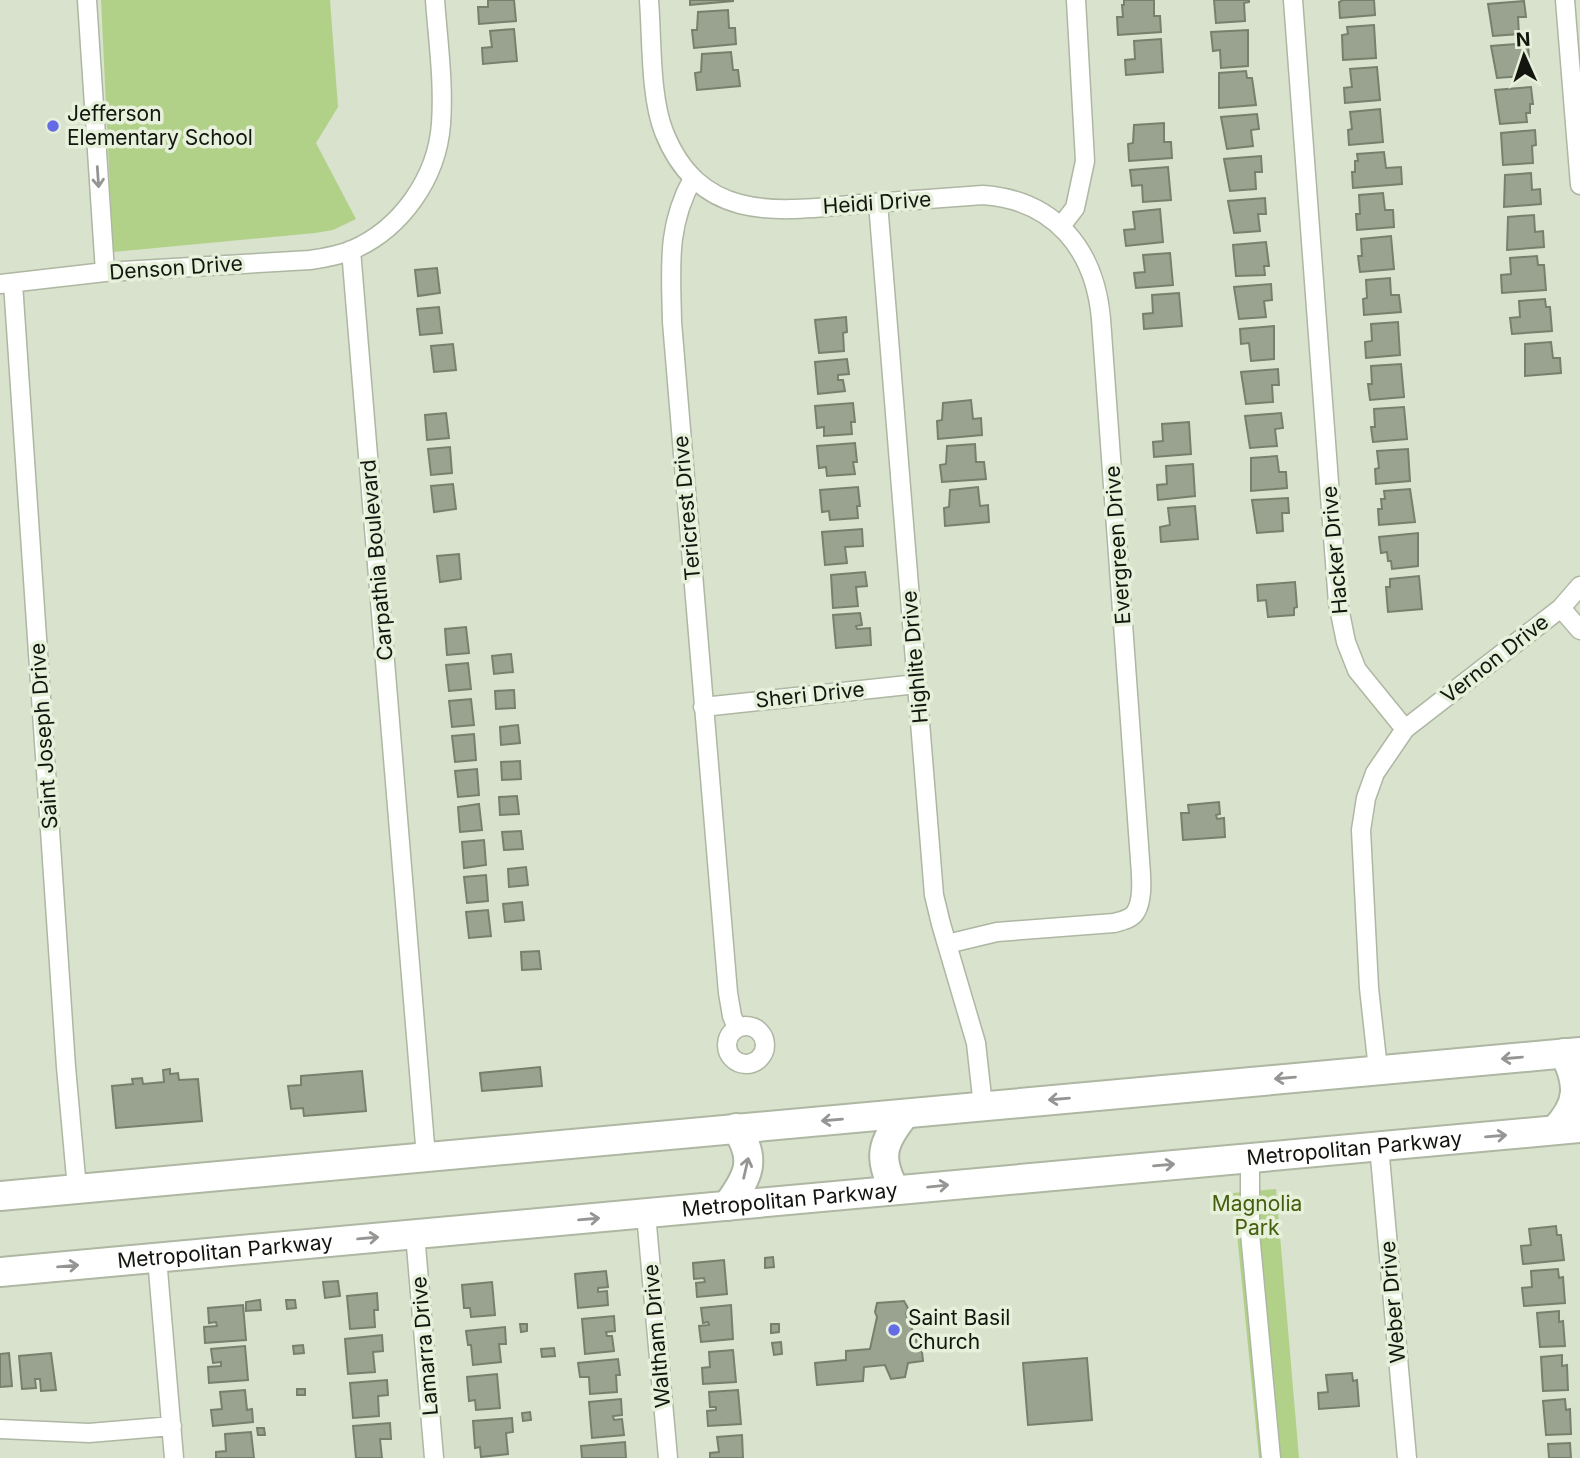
<svg xmlns="http://www.w3.org/2000/svg" width="1580" height="1458" font-family="Inter,sans-serif">
<style>
.green{fill:#b1d188}
.building{fill:#9aa38f;stroke:#77806d;stroke-width:2}
.lines{fill:none;stroke-linecap:round;stroke-linejoin:round}
.street-casing{stroke:#adb7a2;stroke-width:21}
.primary-casing{stroke:#adb7a2;stroke-width:32}
.street{stroke:#fff;stroke-width:18}
.primary{stroke:#fff;stroke-width:28}
.oneway{stroke:#959693}
.poi-dot{fill:#656be4;stroke:#e6f0da;stroke-width:2.5}
.labels{text-anchor:middle;stroke-width:7;stroke-linejoin:round;paint-order:stroke}
.poi-label{font-size:21px;fill:#13160f;stroke:#e6f0da;text-anchor:start}
.street-label{font-size:21px;fill:#13160f;stroke:#e6f0da}
.park-label{font-size:21px;fill:#445f0d;stroke:#e6f0da}
</style>
<rect width="100%" height="100%" fill="#d8e2cd"/>
<path class="green" d="M101,0H330L338,107L316,143L356,219L333,230L315,233L113,252Z
M1276,1189L1299,1458H1259L1233,1193Z"/>
<path class="building" d="M488,0H514L516,21L479,24L478,7H488Z
M690,0H733V1L690,5Z
M1124,0H1154V16H1160L1161,32L1118,35L1117,17H1123L1122,5H1124Z
M1214,0H1249V2L1244,3L1245,21L1216,23Z
M1343,0H1374L1375,15L1340,18L1339,2Z
M1524,1L1526,17H1518L1519,34L1493,36L1488,4Z
M728,10L729,28H735L736,44L694,48L692,30H697L698,12Z
M1374,25L1376,58L1343,60L1342,35L1348,34L1347,27Z
M514,29L517,61L483,64L482,48L492,47L490,31Z
M1248,30V66L1221,68L1220,50L1213,51L1211,32Z
M1161,39L1163,72L1126,75L1125,60L1135,59L1134,41Z
M1528,43L1529,59H1522L1523,76L1497,78L1491,46Z
M731,52L733,70H738L740,86L697,90L695,73L701,72L702,54Z
M1377,67L1380,100L1345,103L1344,88L1352,87L1350,69Z
M1246,71L1247,78H1252L1256,105L1219,108V73Z
M1531,87L1533,104H1530V113H1526L1527,122L1500,124L1495,90Z
M1380,109L1383,142L1349,145L1348,130L1352,129L1350,112Z
M1257,114L1259,129L1251,130L1253,146L1227,149L1221,117Z
M1164,123V142H1171L1172,158L1129,161L1128,144L1133,143L1134,125Z
M1535,130L1536,145L1532,146L1533,163L1503,165L1501,133Z
M1384,152L1386,168L1401,167L1402,184L1353,188L1352,172H1355V161H1358L1357,154Z
M1261,156L1262,172H1255L1256,189L1230,191L1224,159Z
M1168,167L1171,200L1143,202L1142,185L1132,186L1130,170Z
M1531,173L1532,190L1540,189L1541,204L1504,207L1505,175Z
M1383,193L1385,210H1393L1394,227L1357,230L1356,214H1360L1359,195Z
M1265,198L1266,214H1258L1260,231L1234,233L1228,201Z
M1160,209L1163,242L1126,246L1124,230L1135,229L1133,212Z
M1534,215L1535,232L1543,231L1544,247L1507,250L1508,217Z
M1391,236L1394,269L1360,272L1358,256H1362L1361,239Z
M1266,242L1269,266H1264L1265,275L1236,276L1233,245Z
M1170,253L1173,285L1136,288L1134,273L1145,272L1143,255Z
M1537,256L1538,265H1544L1546,290L1502,293L1501,275L1511,274L1510,258Z
M437,268L440,293L418,296L415,270Z
M1390,278L1391,295H1399L1401,312L1364,315L1363,299L1367,298L1366,280Z
M1271,284L1272,300L1264,301L1266,317L1239,319L1234,287Z
M1179,293L1182,326L1144,329L1143,314L1153,313L1152,295Z
M1545,299L1546,307H1550L1552,331L1512,334L1510,318L1520,317L1519,301Z
M439,307L442,333L420,335L417,309Z
M846,317L847,332L843,333L844,351L819,353L815,320Z
M1398,322L1400,355L1366,358L1365,342L1372,341L1371,324Z
M1274,326V359L1251,361L1249,343L1241,344L1240,329Z
M1551,342L1553,358H1560L1561,373L1525,376V344Z
M453,344L456,370L434,372L431,346Z
M847,359L849,374L838,375V380H843L845,391L818,394L815,362Z
M1401,364L1404,397L1370,400L1368,384H1372L1371,366Z
M1278,369L1279,385H1272L1273,402L1246,404L1241,372Z
M971,400L973,419L981,418L982,435L938,439L937,421L942,420L943,403Z
M853,403L855,422H851L852,434L824,436V427L817,428L815,406Z
M1404,407L1407,439L1373,442L1371,427H1375L1374,409Z
M446,413L449,438L427,440L425,415Z
M1281,413L1283,428L1275,429L1277,446L1250,448L1245,416Z
M1189,422L1191,454L1154,457L1153,442L1163,441L1162,424Z
M855,443L857,462H853L855,474L827,476L826,467L819,468L817,446Z
M975,444L976,462H984L986,479L942,482L940,465L946,464L947,446Z
M450,447L452,473L431,475L428,449Z
M1408,449L1410,481L1376,484L1375,469L1379,468L1377,451Z
M1277,456L1279,472H1286L1287,488L1251,491V458Z
M1193,464L1195,496L1158,500L1157,485L1167,484L1166,466Z
M453,484L456,509L434,512L431,486Z
M858,487L860,506H857L858,518L830,520L829,511L822,512L820,490Z
M978,487L980,506L988,505L989,522L945,526L944,508L949,507L950,490Z
M1410,489L1415,522L1379,525L1378,509H1382L1381,499H1385L1384,491Z
M1288,498L1289,513H1282L1283,531L1257,533L1252,500Z
M1195,506L1198,539L1161,542L1160,527L1170,525L1168,508Z
M862,529L863,546L845,547L847,563L825,565L822,532Z
M1418,533V566L1392,569L1391,561H1388L1387,552L1381,553L1379,537Z
M459,554L461,579L440,582L437,556Z
M865,572L867,586L856,587L858,606L833,608L831,575Z
M1419,576L1422,609L1388,612L1386,587H1390V579Z
M1295,582L1297,607L1294,608V615L1268,617L1266,600L1258,601L1257,585Z
M860,613L862,625L856,626L857,629L870,628L871,645L836,648L833,615Z
M466,627L469,653L447,655L445,629Z
M511,654L513,672L494,674L492,656Z
M468,663L471,689L449,691L446,665Z
M514,690L515,708L496,709L495,691Z
M471,699L474,725L452,727L449,701Z
M518,725L520,743L501,745L500,727Z
M474,734L476,760L455,762L452,736Z
M520,761L521,779L502,780L501,762Z
M477,769L479,795L458,797L455,771Z
M517,796L519,814L500,815L499,797Z
M1219,802L1220,814L1216,815L1217,819L1224,818L1225,837L1183,840L1181,813H1189L1188,805Z
M479,804L482,830L460,832L458,807Z
M521,831L523,849L504,850L502,832Z
M484,840L486,865L464,868L462,842Z
M526,867L528,885L509,887L508,869Z
M486,875L488,901L467,903L464,877Z
M522,902L524,920L505,922L503,904Z
M488,910L491,936L469,938L466,912Z
M539,951L541,969L522,970L521,952Z
M540,1067L542,1086L482,1091L480,1073Z
M170,1069V1074L178,1073L179,1080L198,1079L202,1121L116,1128L112,1086L133,1084L132,1079L142,1078L143,1084L164,1082L163,1070Z
M362,1071L366,1111L304,1116L303,1108L291,1109L288,1086L301,1085V1076Z
M1556,1226L1557,1235H1561L1564,1260L1523,1264L1521,1246L1531,1245L1529,1229Z
M773,1257L774,1267L765,1268V1258Z
M724,1260L727,1294L697,1297L696,1283L705,1282L704,1278L694,1279L693,1263Z
M1558,1269L1559,1278L1563,1277L1565,1303L1524,1306L1522,1288L1532,1287L1531,1271Z
M606,1271L608,1287L598,1288V1292L607,1291L608,1305L578,1308L575,1274Z
M338,1281L340,1296L325,1298L323,1282Z
M492,1282L495,1315L471,1317L470,1308H464L462,1285Z
M377,1293L378,1310H374L375,1327L350,1329L347,1296Z
M260,1300L261,1310L246,1311V1302Z
M286,1300H295L296,1308L287,1309Z
M904,1301L908,1308L906,1314L918,1344H921L923,1361L908,1363L905,1377L891,1379L885,1365L864,1367L863,1381L817,1385L815,1363L846,1360V1351L870,1349L877,1317L875,1312L877,1303Z
M243,1305L246,1340L205,1343L204,1327L217,1326L216,1322L209,1323L208,1308Z
M731,1305L733,1339L701,1342L699,1326L709,1325L708,1322L703,1323L701,1308Z
M1559,1311V1322L1563,1321L1565,1346L1540,1347L1537,1313Z
M614,1316L615,1331L606,1332L607,1336H612L614,1351L585,1354L582,1319Z
M520,1324H527V1331L521,1332Z
M771,1324H779V1332L771,1333Z
M505,1327L506,1344H499L501,1362L473,1365L471,1345H468L466,1331Z
M382,1335L383,1351L373,1352L375,1372L348,1374L345,1339Z
M781,1342L782,1354L774,1355L772,1343Z
M303,1345L304,1353L294,1354L293,1346Z
M245,1346L248,1380L209,1383L208,1367L221,1366V1362L213,1363L211,1349Z
M554,1348L555,1356L542,1357L541,1349Z
M733,1350L736,1382L703,1384L702,1368L710,1367L709,1352Z
M9,1353L12,1386L0,1387V1354Z
M51,1353L56,1390L41,1391L40,1379H35L36,1388L22,1389L19,1356Z
M1562,1355V1366L1567,1365L1568,1390L1543,1391L1541,1357Z
M1087,1358L1092,1420L1028,1425L1023,1363Z
M618,1359L620,1375H616L617,1392L590,1394L589,1377H580L578,1363Z
M1352,1373L1353,1381L1357,1380L1359,1406L1319,1409L1318,1393L1328,1392L1326,1375Z
M497,1374L500,1408L476,1410L475,1400L469,1401L467,1377Z
M387,1380L388,1395L378,1396L379,1416L353,1418L350,1383Z
M297,1389H305V1395H297Z
M245,1390L247,1410L252,1409L253,1422L213,1426L211,1410L222,1409L220,1392Z
M738,1390L741,1424L708,1426L707,1411L716,1410V1407H710L709,1392Z
M621,1399L622,1415L613,1416L614,1420L622,1419L624,1435L592,1438L589,1402Z
M1565,1399L1566,1410L1570,1409L1571,1434L1546,1435L1543,1401Z
M530,1412L531,1420L523,1421L522,1413Z
M512,1418L513,1432L506,1433L508,1454L481,1457L480,1447L475,1448L473,1421Z
M390,1423L391,1439H380L382,1458H356L353,1426Z
M257,1428H264L265,1435H258Z
M251,1432L254,1458H216V1452L226,1451L225,1434Z
M742,1435L743,1458H710V1453L719,1452L717,1437Z
M625,1442L626,1458H582L581,1446Z
M1570,1443L1571,1458H1549L1548,1444Z"/>
<g class="lines">
<defs>
<path id="street" d="M87,0L105,272
M649,0C652,39 650,97 664,132C701,225 781,211 860,204C901,201 942,198 983,195C1055,200 1095,250 1101,319L1140,860C1141,875 1144,900 1135,913C1131,919 1121,921 1114,923L997,932L947,944
M1293,0L1338,603L1346,642L1357,670L1405,729
M1565,0L1580,185
M693,178C666,227 671,267 672,322L728,993L732,1016L737,1028
M878,203L934,895L941,924L976,1043L983,1106
M1061,226L1075,208L1085,161L1076,0
M351,250L426,1157
M13,283L66,1067L77,1189
M0,284L105,272L310,260C324,258 338,256 352,250C401,229 437,178 441,124C444,83 438,41 435,0
M1561,608L1580,630
M703,707L917,684
M727 1045a19 19 0 1 1 38 0a19 19 0 1 1-38 0Z
M1378,1069L1369,988L1361,830L1366,798L1375,773L1405,729L1561,608L1580,586
M1379,1146L1407,1458
M1250,1158V1233L1271,1458
M646,1214L668,1458
M415,1234L434,1458
M157,1258L174,1458
M0,1429L89,1433L172,1426"/>
<g id="primary">
<path d="M1555,1130C1580,1104 1580,1084 1564,1053"/>
<path d="M895,1190C877,1158 882,1142 905,1114"/>
<path d="M0,1196L1580,1052"/>
<path d="M727,1206C748,1177 758,1160 736,1128"/>
<path id="s1" d="M0,1272L1580,1128"/>
</g>
</defs>
<use href="#street" class="street-casing"/>
<use href="#primary" class="primary-casing"/>
<use href="#street" class="street"/>
<use href="#primary" class="primary"/>
</g>
<defs><path id="oneway-shaft" d="M-6 0H5M1.5-3L5.5 0L1.5 3" fill="none" stroke-width="1.6" stroke-linecap="round" stroke-linejoin="round" transform="scale(1.75)"/></defs>
<g class="oneway">
<use href="#oneway-shaft" transform="translate(98 177) rotate(86)"/>
<use href="#oneway-shaft" transform="translate(1512 1058) rotate(175)"/>
<use href="#oneway-shaft" transform="translate(1285 1078) rotate(175)"/>
<use href="#oneway-shaft" transform="translate(1059 1099) rotate(175)"/>
<use href="#oneway-shaft" transform="translate(832 1120) rotate(175)"/>
<use href="#oneway-shaft" transform="translate(1496 1136) rotate(-5)"/>
<use href="#oneway-shaft" transform="translate(1164 1165) rotate(-5)"/>
<use href="#oneway-shaft" transform="translate(746 1168) rotate(-77)"/>
<use href="#oneway-shaft" transform="translate(938 1186) rotate(-6)"/>
<use href="#oneway-shaft" transform="translate(589 1219) rotate(-5)"/>
<use href="#oneway-shaft" transform="translate(368 1238) rotate(-5)"/>
<use href="#oneway-shaft" transform="translate(68 1266) rotate(-5)"/>
</g>
<g class="poi-dot">
<circle cx="53" cy="126" r="7"/>
<circle cx="894" cy="1330" r="7"/>
</g>
<g class="labels">
<g class="poi-label">
<text x="67" y="121">Jefferson<tspan x="67" dy="24">Elementary School</tspan></text>
<text x="908" y="1325">Saint Basil<tspan x="908" dy="24">Church</tspan></text>
</g>
<g class="street-label">
<text transform="translate(877 203) rotate(-4)" y="7">Heidi Drive</text>
<text transform="translate(176 268) rotate(-4)" y="7">Denson Drive</text>
<text transform="translate(687 508) rotate(-95)" y="7">Tericrest Drive</text>
<text transform="translate(1118 545) rotate(-94)" y="7">Evergreen Drive</text>
<text transform="translate(1335 550) rotate(-95)" y="7">Hacker Drive</text>
<text transform="translate(377 560) rotate(-95)" y="7">Carpathia Boulevard</text>
<text transform="translate(915 657) rotate(-95)" y="7">Highlite Drive</text>
<text transform="translate(1495 659) rotate(-38)" y="7">Vernon Drive</text>
<text transform="translate(810 695) rotate(-6)" y="7">Sheri Drive</text>
<text transform="translate(44 736) rotate(-94)" y="7">Saint Joseph Drive</text>
<text dy="7" stroke="none"><textPath href="#s1" startOffset="1360">Metropolitan Parkway</textPath></text>
<text dy="7" stroke="none"><textPath href="#s1" startOffset="793">Metropolitan Parkway</textPath></text>
<text dy="7" stroke="none"><textPath href="#s1" startOffset="226">Metropolitan Parkway</textPath></text>
<text transform="translate(1393 1302) rotate(-95)" y="7">Weber Drive</text>
<text transform="translate(657 1336) rotate(-95)" y="7">Waltham Drive</text>
<text transform="translate(425 1346) rotate(-95)" y="7">Lamarra Drive</text>
</g>
<g class="park-label">
<text x="1257" y="1211">Magnolia<tspan x="1257" dy="24">Park</tspan></text>
</g>
</g>
<g transform="translate(1524 56) rotate(357)" stroke="#e6f0da" stroke-width="5" paint-order="stroke">
<path d="M0-5L12 26L0 18L-12 26Z" fill="#13160f"/>
<text y="-10" font-size="19" font-weight="bold" text-anchor="middle" fill="#13160f">N</text>
</g>
</svg>
